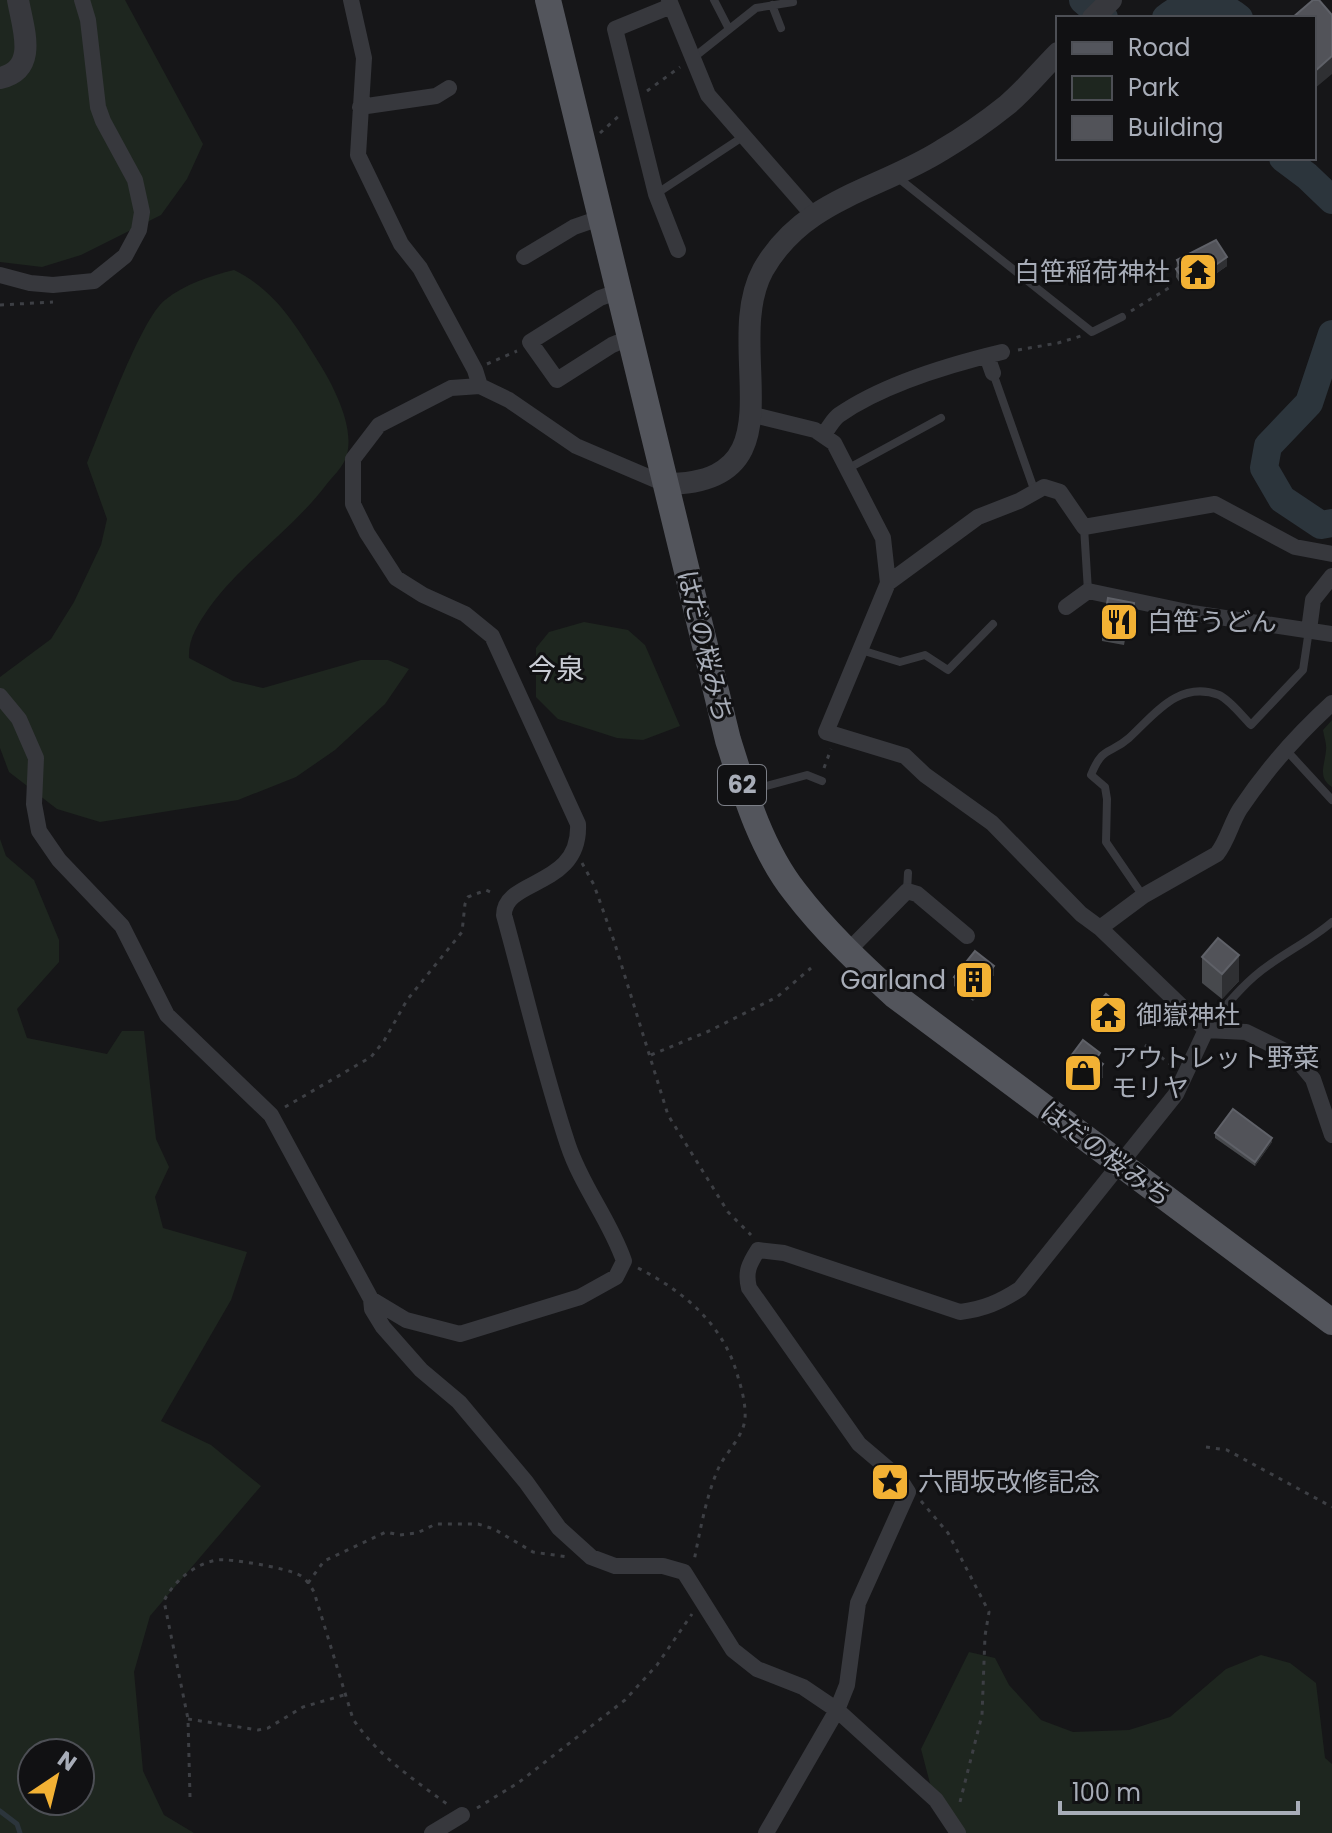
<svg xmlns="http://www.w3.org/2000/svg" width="1332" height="1833" font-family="Poppins,'Noto Sans JP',sans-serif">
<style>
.green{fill:#1e261f;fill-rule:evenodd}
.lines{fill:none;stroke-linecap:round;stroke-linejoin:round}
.stream{stroke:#2c353c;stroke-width:5}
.river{stroke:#2c353c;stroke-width:28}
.path{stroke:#3d3f44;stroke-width:3;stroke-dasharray:4 6;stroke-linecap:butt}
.service{stroke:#37383d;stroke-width:8}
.minor{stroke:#37383d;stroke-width:16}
.tertiary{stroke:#37383d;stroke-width:22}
.primary{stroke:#53555c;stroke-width:26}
.wall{fill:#47494d}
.shaded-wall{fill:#2f3033}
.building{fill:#525359;stroke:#5f6168;stroke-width:2}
.labels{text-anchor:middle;stroke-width:6;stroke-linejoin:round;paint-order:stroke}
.shield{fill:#111113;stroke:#7b7e86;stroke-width:2}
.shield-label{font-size:24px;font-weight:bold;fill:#a8adb8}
.poi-label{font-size:26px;fill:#a8adb8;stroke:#111113;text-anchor:start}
.street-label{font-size:26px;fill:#a8adb8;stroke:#111113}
.neighbourhood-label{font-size:28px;fill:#c9ccd4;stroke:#111113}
</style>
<rect width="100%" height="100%" fill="#161618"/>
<path class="green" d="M0,0H125L203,144L187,179L161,215L81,255L42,267L0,262Z
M234,270C273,289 294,322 316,358C332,383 358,430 345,460C341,469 332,477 326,485C292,530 242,562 209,608C198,624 188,639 189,658L233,681L263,688L361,660H388L409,669L385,704L335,750L296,777L238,800L100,822L57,809L9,772L0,748V677L51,639L74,602L101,545L107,519L87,463C101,430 141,318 165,300C185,284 210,276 234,270Z
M584,622L628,630L645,645L680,726L643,740L617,738L558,719L536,697V648L549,632Z
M1332,720V787C1317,777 1325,765 1326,750C1327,744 1324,737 1323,730Z
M0,839L6,856L34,880L59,940V962L17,1009L27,1038L107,1054L122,1031H144L156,1139L169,1167L155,1197L163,1228L247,1252L231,1300L161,1421L211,1445L261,1486L150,1616L134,1672L143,1771L164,1815L194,1833H0ZM32,1753H80V1801H32Z
M969,1652L995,1658L1009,1685L1041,1720L1073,1732L1129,1730L1170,1717L1226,1669L1261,1655L1290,1663L1316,1683L1325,1758L1332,1764V1833H957L932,1791L921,1749Z"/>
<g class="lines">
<path class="stream" d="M0,1811L17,1824L20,1833"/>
<path class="river" d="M1083,0L1104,18
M1166,18C1187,0 1217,0 1239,18
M1283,158L1307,176L1332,200
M1332,334L1309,403L1268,446L1264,468L1282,499L1321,525L1332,523"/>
<path class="path" d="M647,91L680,67
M600,133L621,114
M0,305L53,302
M1131,311L1172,286
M1018,350L1058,343L1081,336
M487,364L517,351
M824,768L831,749
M582,863L594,885L614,941L668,1115L728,1212L751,1235
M1145,1045L1174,1067
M651,1055L709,1031L777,997L811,968
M285,1107L371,1057L384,1041L407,1000L462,932L465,904L468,897L486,890L495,894
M638,1268C685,1292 724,1325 738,1377C742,1390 746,1405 745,1419C743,1437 727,1451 719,1467C706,1496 700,1531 694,1561
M1206,1447L1227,1450L1332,1507
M921,1501L948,1533L989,1612L985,1636L982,1715L959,1806
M308,1583L324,1561L386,1532L400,1535L417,1533L436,1524H478L494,1529L533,1552L568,1557
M188,1719L258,1730L268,1728L303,1707L344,1695
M190,1797L188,1719L164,1601C173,1582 194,1564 217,1560C229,1558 285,1568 297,1574C305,1577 310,1585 314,1592L353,1719C377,1755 413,1779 447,1804
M477,1808L518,1783L625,1700L657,1665L692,1614"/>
<path class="service" d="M714,0L729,29
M772,5L781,28
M693,58L756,8L793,2
M897,177L1092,332L1122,317
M656,194L744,136
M993,373L1035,492
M849,468L941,418
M1084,527L1088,591
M861,650L900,662L925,655L948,670L993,624
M1287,751L1332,800
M748,791L807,775L822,781
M907,891L908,873
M1143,896L1106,842L1107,799L1105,787L1091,775C1103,745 1110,755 1129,738C1155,714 1179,680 1219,695C1230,700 1242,716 1251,725L1303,670L1309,630
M1206,1029C1226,1006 1244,982 1269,965C1290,950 1312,939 1332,922"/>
<path class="minor" d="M351,0L364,58L358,155L401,244L420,268L475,370L480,386
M669,0L708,95L812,214
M671,6L615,29L656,194L678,250
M360,107L436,96L449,88
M524,257L574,227L600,218
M0,275L30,283L53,285L94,281L125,256L139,230L142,212L135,180L103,121L98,107L88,20L82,0
M617,292L600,298L530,342L557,380L612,345L629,338
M987,356L993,373
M750,414L815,430L834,443L883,538L888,583L826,732L905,756L925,775L992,823L1081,914L1100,928L1206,1030L1246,1032L1293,1055L1313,1079L1332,1135
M824,434C829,428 833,419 839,415C882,385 952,364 1002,352
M888,583L978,517L1019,501L1044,487L1060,492L1084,527L1215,504L1295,547L1332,554
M1066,607L1088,591L1192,613L1332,634
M1309,630L1313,600L1332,576
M0,696L19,719L36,758L34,804L39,831L59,860L122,926L167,1015L271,1115L371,1299L372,1309L383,1327L421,1370L459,1402L526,1482L559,1528L591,1557L615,1566H663L684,1572L733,1650L757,1669L803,1687L837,1710L936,1800L958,1833
M1100,928L1143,896L1217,854C1228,840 1231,823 1240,809C1266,770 1298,734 1332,703
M847,952L907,891L917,894L967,936
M371,1299L406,1320L460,1334L580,1297L616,1277L624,1261C610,1220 582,1187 568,1145C543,1070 525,991 504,915C504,878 581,888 578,824L492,636L465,614L423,595L396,578L367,533L353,504V459L379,425L451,388L480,386L509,400L576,446L665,484
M432,1833L462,1815
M766,1833L837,1710L847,1685L858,1603L908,1492L899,1478L859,1444L749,1288C745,1272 749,1264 758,1250L784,1253L960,1312C984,1309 1000,1302 1020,1289L1176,1094L1206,1030"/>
<path class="tertiary" d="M1093,18L1111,0
M0,78C39,69 23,29 18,0
M665,484C806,484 720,349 763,270C804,198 877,191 942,150C964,137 987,121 1007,105C1025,90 1041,70 1058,53"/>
<path class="primary" d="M548,0L728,740C744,791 761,849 795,892C824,930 859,963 894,995L1332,1322"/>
</g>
<path class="wall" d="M1177,260L1227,266L1191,291L1188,286L1183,288L1176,277Z
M1134,612L1130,635L1126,634L1124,645L1102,641V632Z
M1202,957L1239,981L1222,999L1202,983Z
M994,975L973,1001L954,986V977Z
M1095,1007L1120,1015L1110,1028L1095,1016Z
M1068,1060L1100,1062L1103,1077L1092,1092L1068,1073Z
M1215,1133L1272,1142L1255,1166L1215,1138Z"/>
<path class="shaded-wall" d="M1332,56V74L1314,89V72Z
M1227,257V266L1191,291V282Z
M1188,277V286L1183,288V279Z
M1134,603V612L1130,635V626Z
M1239,955V981L1222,999V974Z
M994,966V975L973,1001V992Z
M1120,1006V1015L1110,1028V1019Z
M1103,1064V1077L1092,1092V1078Z
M1272,1138V1142L1255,1166V1162Z"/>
<path class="building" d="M1313,0H1319L1332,15V56L1314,72V18H1292Z
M1216,240L1227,257L1191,282L1188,277L1183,279L1176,269L1180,266L1177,260Z
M1108,598L1134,603L1130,626L1126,625L1124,636L1102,632Z
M1218,938L1239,955L1222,974L1202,957Z
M975,951L994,966L973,992L954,977Z
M1106,994L1120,1006L1110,1019L1095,1007Z
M1083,1040L1100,1053L1096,1059L1103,1064L1092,1078L1068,1060Z
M1233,1109L1272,1138L1255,1162L1215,1133Z"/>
<defs>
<symbol id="temple-square" viewBox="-11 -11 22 22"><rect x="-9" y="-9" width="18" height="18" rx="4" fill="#f2b134" stroke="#111113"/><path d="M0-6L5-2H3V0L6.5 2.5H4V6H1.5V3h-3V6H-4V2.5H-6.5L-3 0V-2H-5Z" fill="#111"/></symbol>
<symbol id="restaurant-square" viewBox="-11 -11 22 22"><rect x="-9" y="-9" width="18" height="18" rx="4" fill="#f2b134" stroke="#111113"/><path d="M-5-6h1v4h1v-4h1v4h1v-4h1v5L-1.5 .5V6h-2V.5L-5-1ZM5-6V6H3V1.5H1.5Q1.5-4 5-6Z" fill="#111"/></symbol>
<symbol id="building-square" viewBox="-11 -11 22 22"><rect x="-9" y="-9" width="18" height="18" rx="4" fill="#f2b134" stroke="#111113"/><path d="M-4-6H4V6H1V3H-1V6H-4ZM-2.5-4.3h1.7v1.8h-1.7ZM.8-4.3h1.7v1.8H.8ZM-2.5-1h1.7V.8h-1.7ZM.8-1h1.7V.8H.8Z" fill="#111"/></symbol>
<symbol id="shop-square" viewBox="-11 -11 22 22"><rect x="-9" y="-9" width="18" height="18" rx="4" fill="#f2b134" stroke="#111113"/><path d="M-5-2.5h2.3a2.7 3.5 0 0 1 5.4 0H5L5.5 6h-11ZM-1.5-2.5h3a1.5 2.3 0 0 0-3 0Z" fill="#111"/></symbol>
<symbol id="sight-square" viewBox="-11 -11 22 22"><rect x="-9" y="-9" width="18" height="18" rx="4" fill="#f2b134" stroke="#111113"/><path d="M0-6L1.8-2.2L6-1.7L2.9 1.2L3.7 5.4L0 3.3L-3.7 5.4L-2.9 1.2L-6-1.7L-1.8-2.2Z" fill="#111"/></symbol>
</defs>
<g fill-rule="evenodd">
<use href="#temple-square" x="1176" y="250" width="44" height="44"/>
<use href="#restaurant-square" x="1097" y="600" width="44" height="44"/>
<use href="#building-square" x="952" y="958" width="44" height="44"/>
<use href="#temple-square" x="1086" y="993" width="44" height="44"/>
<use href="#shop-square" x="1061" y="1051" width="44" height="44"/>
<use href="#sight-square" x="868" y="1460" width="44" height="44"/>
</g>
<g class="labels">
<rect class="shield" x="718" y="765" width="48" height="40" rx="6"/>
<g class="shield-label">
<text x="742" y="793">62</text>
</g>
<g class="poi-label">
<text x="1170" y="281" text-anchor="end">白笹稲荷神社</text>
<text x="1147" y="631">白笹うどん</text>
<text x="946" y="989" text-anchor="end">Garland</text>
<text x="1136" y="1024">御嶽神社</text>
<text x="1111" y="1067">アウトレット野菜<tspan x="1111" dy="30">モリヤ</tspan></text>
<text x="918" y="1491">六間坂改修記念</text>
</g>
<g class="street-label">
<text transform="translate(705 646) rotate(76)" y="9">はだの桜みち</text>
<text transform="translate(1106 1154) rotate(37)" y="9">はだの桜みち</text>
</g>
<g class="neighbourhood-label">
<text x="556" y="679">今泉</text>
</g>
</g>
<rect x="1056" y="16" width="260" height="144" fill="#111113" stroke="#4d4f55" stroke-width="2"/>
<rect x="1072" y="42" width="40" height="12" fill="#53555c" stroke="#4d4f55" stroke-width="2"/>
<text x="1128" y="56" font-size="24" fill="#a8adb8">Road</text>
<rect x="1072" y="76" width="40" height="24" fill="#1e261f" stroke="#4d4f55" stroke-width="2"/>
<text x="1128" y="96" font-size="24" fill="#a8adb8">Park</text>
<rect x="1072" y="116" width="40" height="24" fill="#525359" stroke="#4d4f55" stroke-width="2"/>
<text x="1128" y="136" font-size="24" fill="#a8adb8">Building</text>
<g transform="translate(56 1777) rotate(35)"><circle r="38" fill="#111113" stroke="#4d4f55" stroke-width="2"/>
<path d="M0-6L14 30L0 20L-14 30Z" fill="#f2b134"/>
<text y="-12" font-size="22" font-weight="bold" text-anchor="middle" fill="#a8adb8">N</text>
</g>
<path d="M1060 1801v12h238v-12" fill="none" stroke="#a8adb8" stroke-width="4"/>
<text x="1072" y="1801" font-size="24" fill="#a8adb8" stroke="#111113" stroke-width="6" paint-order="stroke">100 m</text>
</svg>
